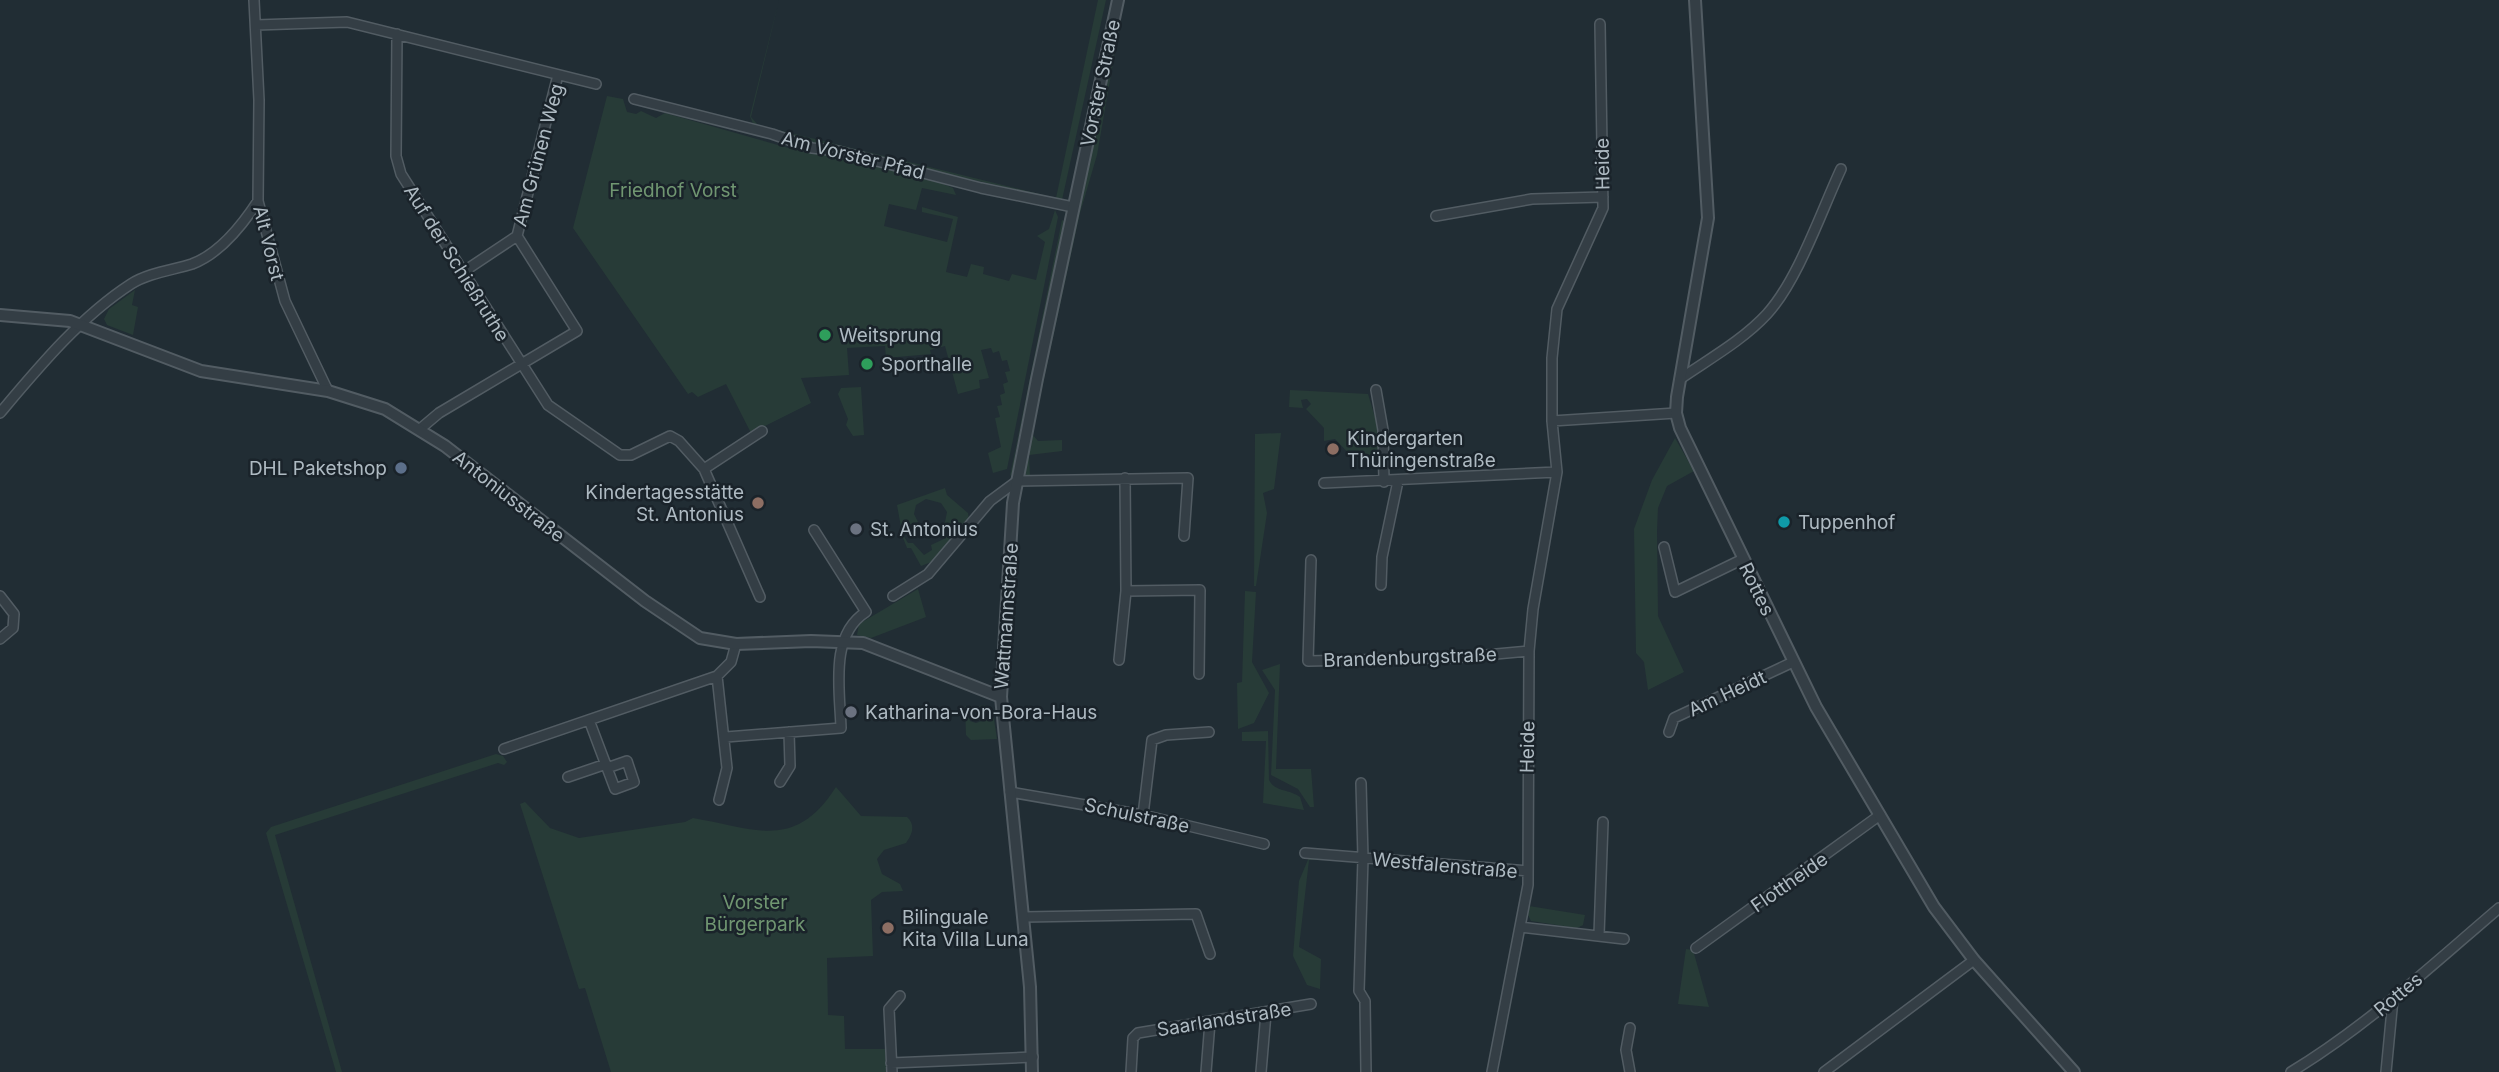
<svg xmlns="http://www.w3.org/2000/svg" width="2499" height="1072" font-family="Inter,sans-serif">
<style>
.green{fill:#273b37}
.lines{fill:none;stroke-linecap:round;stroke-linejoin:round}
.minor-casing{stroke:#525c63;stroke-width:12}
.tertiary-casing{stroke:#525c63;stroke-width:14}
.minor{stroke:#343e45;stroke-width:9}
.tertiary{stroke:#343e45;stroke-width:10}
.leisure-dot{fill:#2e9e5b;stroke:#1a232a;stroke-width:2.5}
.education-dot{fill:#8d6e63;stroke:#1a232a;stroke-width:2.5}
.service-dot{fill:#5c6f8a;stroke:#1a232a;stroke-width:2.5}
.culture-dot{fill:#0f9aa8;stroke:#1a232a;stroke-width:2.5}
.worship-dot{fill:#6b7280;stroke:#1a232a;stroke-width:2.5}
.labels{text-anchor:middle;stroke-width:5;stroke-linejoin:round;paint-order:stroke}
.street-label{font-size:19px;fill:#aebac2;stroke:#1a232a}
.park-label{font-size:19px;fill:#709671;stroke:#1a232a}
.poi-label{font-size:19px;fill:#aebac2;stroke:#1a232a;text-anchor:start}
</style>
<rect width="100%" height="100%" fill="#212d34"/>
<path class="green" d="M779,0L751,117L758,125L1056,198L1098,0H1106L1062,200L822,146L753,124L750,116Z
M1124,0L1097,155L1080,213L1032,434L1038,441L1062,440V451L1029,455L1030,476L1025,477L1032,426Z
M607,96L623,99L627,112L636,114L641,111L656,118L665,113L792,149L851,158L929,178L953,188L956,195L922,188L916,210L889,204L884,226L947,242L953,219L922,212V207L958,217L946,272L967,277L971,264L984,267L983,274L1009,281L1012,274L1036,280L1045,242L1037,236L1049,229L1055,210L1058,217L1007,469L993,473L988,453L1001,447L995,418L1000,417L997,406L1002,405L1000,395L1005,393L1003,384L1008,382L1005,372L1010,371L1007,360L1002,361L999,351L993,353L991,348L981,350L989,378L979,380L980,388L958,394L945,346L930,350L931,354L886,358L885,346L847,348L849,375L801,378L811,403L751,433L726,384L698,397L692,392L688,394L573,228Z
M1062,220L1064,221L1015,454L1014,472L1010,476Z
M135,290L132,305L138,307L133,335L107,325L104,319L109,309Z
M861,387L864,435L853,436L846,425L848,419L838,394L841,388Z
M1290,390L1368,394L1379,430L1378,467L1362,468L1364,458L1359,454L1354,459L1335,439L1324,441V428L1306,409L1311,404L1307,399L1301,400L1303,408L1289,407Z
M1281,433L1274,489L1263,493L1267,513L1256,586H1254L1255,434Z
M1675,438L1694,471L1667,486L1658,508L1657,531L1658,616L1684,672L1648,690L1644,662L1636,653L1634,529L1652,480Z
M945,488L947,495L968,513L969,519L934,561L921,566L911,548H907L900,530L908,543H913L924,555L932,550L931,545L946,538L943,530L938,526L945,522L947,512L941,503L926,499L916,505L914,514L918,522L901,527L897,505Z
M918,589L926,617L871,638L857,635L859,624Z
M1245,591L1256,592L1252,662L1269,693L1254,723L1238,729L1237,683L1242,682Z
M1280,664L1276,769H1311L1314,807H1310L1298,789L1271,775L1275,690L1262,670Z
M985,705L994,719L997,739L971,740L966,735L965,706H974L968,714L970,721L976,723L984,720L985,714L979,706Z
M1268,731L1269,780C1275,792 1289,789 1300,797L1304,810L1263,803L1266,741H1242V732Z
M496,754L503,756L507,762L504,765L498,763L275,835L342,1072H336L266,833L271,827Z
M836,787L861,816L907,817C916,825 912,835 906,843L884,850L877,859L882,874L900,884L903,891L882,892L871,900L873,956L827,958L828,1015L844,1016L845,1049H886L887,1072H611L585,988L579,989L520,804L525,802L550,828L579,838L685,822L693,818C756,829 795,851 836,787Z
M1310,855L1358,860H1309L1299,947L1321,959L1320,989L1307,985L1293,956L1299,881Z
M1529,906L1585,915L1583,925L1577,928L1531,921L1528,915Z
M1686,949L1693,950L1709,1007L1678,1004Z"/>
<g class="lines">
<defs>
<path id="minor" d="M254,0L259,100L258,201L285,301L328,391
M256,25L347,22L596,84
M397,34L396,156L401,174L548,405L620,455H631L670,436L679,441L704,469L762,431
M634,99L772,134L812,148L838,151L981,188L1073,207
M1436,216L1532,199L1603,197
M463,272L517,236L558,75
M1680,379C1709,359 1743,340 1767,314C1798,280 1821,212 1841,169
M1376,390L1383,430L1384,482
M0,413C38,368 80,317 131,284C148,273 173,270 192,264C219,254 243,224 258,201
M1552,421V358L1557,309L1603,208L1600,24
M420,429L439,413L577,331L517,236
M704,469L760,597
M1324,483L1557,472
M1664,547L1675,592L1743,559
M1311,560L1308,661L1453,658L1529,651
M1381,585L1382,557L1398,481
M1126,591L1200,590L1199,674
M0,596L14,614L13,628L0,639
M893,596L928,574L990,501L1017,481L1188,478L1184,536
M1119,660L1126,591L1125,478
M717,676L727,768L719,800
M589,720L615,789L634,782L627,761L607,768
M1669,732L1674,718L1793,662
M726,737L841,728C840,691 829,635 866,612L814,530
M504,749L717,676L731,662L736,644
M568,777L606,764
M780,782L790,766L789,732
M1361,783L1363,858L1359,991L1365,1001L1366,1072
M1010,792L1143,815L1264,844
M1143,815L1152,740L1166,735L1209,732
M1305,853L1528,871
M1024,917L1196,914L1210,954
M1520,927L1624,939
M1599,935L1603,822
M1696,948L1880,815
M1630,1028L1626,1050L1630,1072
M891,1063L1033,1057
M892,1072L889,1009L900,996
M1131,1072L1133,1038L1138,1033L1311,1004
M1206,1072L1210,1022
M1261,1072L1266,1013
M1492,1072L1528,885L1529,651L1533,609L1557,472L1552,421L1676,413
M1824,1072L1974,960
M2291,1072C2367,1026 2432,965 2499,908
M2386,1072L2393,999"/>
<path id="tertiary" d="M1695,0L1708,218L1677,397L1676,413L1680,428L1816,707L1934,907L1974,960L2074,1072
M0,315L70,321L201,371L328,391L385,409L445,446L645,601L700,638L736,644L811,641L863,643L1001,697
M1032,1072L1030,987L1001,697L1013,503L1037,379L1118,0"/>
</defs>
<use href="#minor" class="minor-casing"/>
<use href="#tertiary" class="tertiary-casing"/>
<use href="#minor" class="minor"/>
<use href="#tertiary" class="tertiary"/>
</g>
<g class="leisure-dot">
<circle cx="825" cy="335" r="7"/>
<circle cx="867" cy="364" r="7"/>
</g>
<g class="education-dot">
<circle cx="1333" cy="449" r="7"/>
<circle cx="758" cy="503" r="7"/>
<circle cx="888" cy="928" r="7"/>
</g>
<circle class="service-dot" cx="401" cy="468" r="7"/>
<circle class="culture-dot" cx="1784" cy="522" r="7"/>
<g class="worship-dot">
<circle cx="856" cy="529" r="7"/>
<circle cx="851" cy="712" r="7"/>
</g>
<g class="labels">
<g class="street-label">
<text transform="translate(1100 83) rotate(-78)" y="7">Vorster Straße</text>
<text transform="translate(538 155) rotate(-75)" y="7">Am Grünen Weg</text>
<text transform="translate(853 155) rotate(14)" y="7">Am Vorster Pfad</text>
<text transform="translate(1602 164) rotate(-91)" y="7">Heide</text>
<text transform="translate(269 243) rotate(76)" y="7">Alt Vorst</text>
<text transform="translate(457 263) rotate(58)" y="7">Auf der Schießruthe</text>
<text transform="translate(509 496) rotate(38)" y="7">Antoniusstraße</text>
<text transform="translate(1757 589) rotate(64)" y="7">Rottes</text>
<text transform="translate(1006 616) rotate(-86)" y="7">Wattmannstraße</text>
<text transform="translate(1410 657) rotate(-2)" y="7">Brandenburgstraße</text>
<text transform="translate(1727 693) rotate(-25)" y="7">Am Heidt</text>
<text transform="translate(1527 747) rotate(-89)" y="7">Heide</text>
<text transform="translate(1137 815) rotate(12)" y="7">Schulstraße</text>
<text transform="translate(1445 865) rotate(5)" y="7">Westfalenstraße</text>
<text transform="translate(1789 882) rotate(-35)" y="7">Flottheide</text>
<text transform="translate(2398 994) rotate(-40)" y="7">Rottes</text>
<text transform="translate(1224 1019) rotate(-9)" y="7">Saarlandstraße</text>
</g>
<g class="park-label">
<text x="673" y="197">Friedhof Vorst</text>
<text x="755" y="909">Vorster<tspan x="755" dy="22">Bürgerpark</tspan></text>
</g>
<g class="poi-label">
<text x="839" y="342">Weitsprung</text>
<text x="881" y="371">Sporthalle</text>
<text x="1347" y="445">Kindergarten<tspan x="1347" dy="22">Thüringenstraße</tspan></text>
<text x="387" y="475" text-anchor="end">DHL Paketshop</text>
<text x="744" y="499" text-anchor="end">Kindertagesstätte<tspan x="744" dy="22">St. Antonius</tspan></text>
<text x="1798" y="529">Tuppenhof</text>
<text x="870" y="536">St. Antonius</text>
<text x="865" y="719">Katharina-von-Bora-Haus</text>
<text x="902" y="924">Bilinguale<tspan x="902" dy="22">Kita Villa Luna</tspan></text>
</g>
</g>
</svg>
